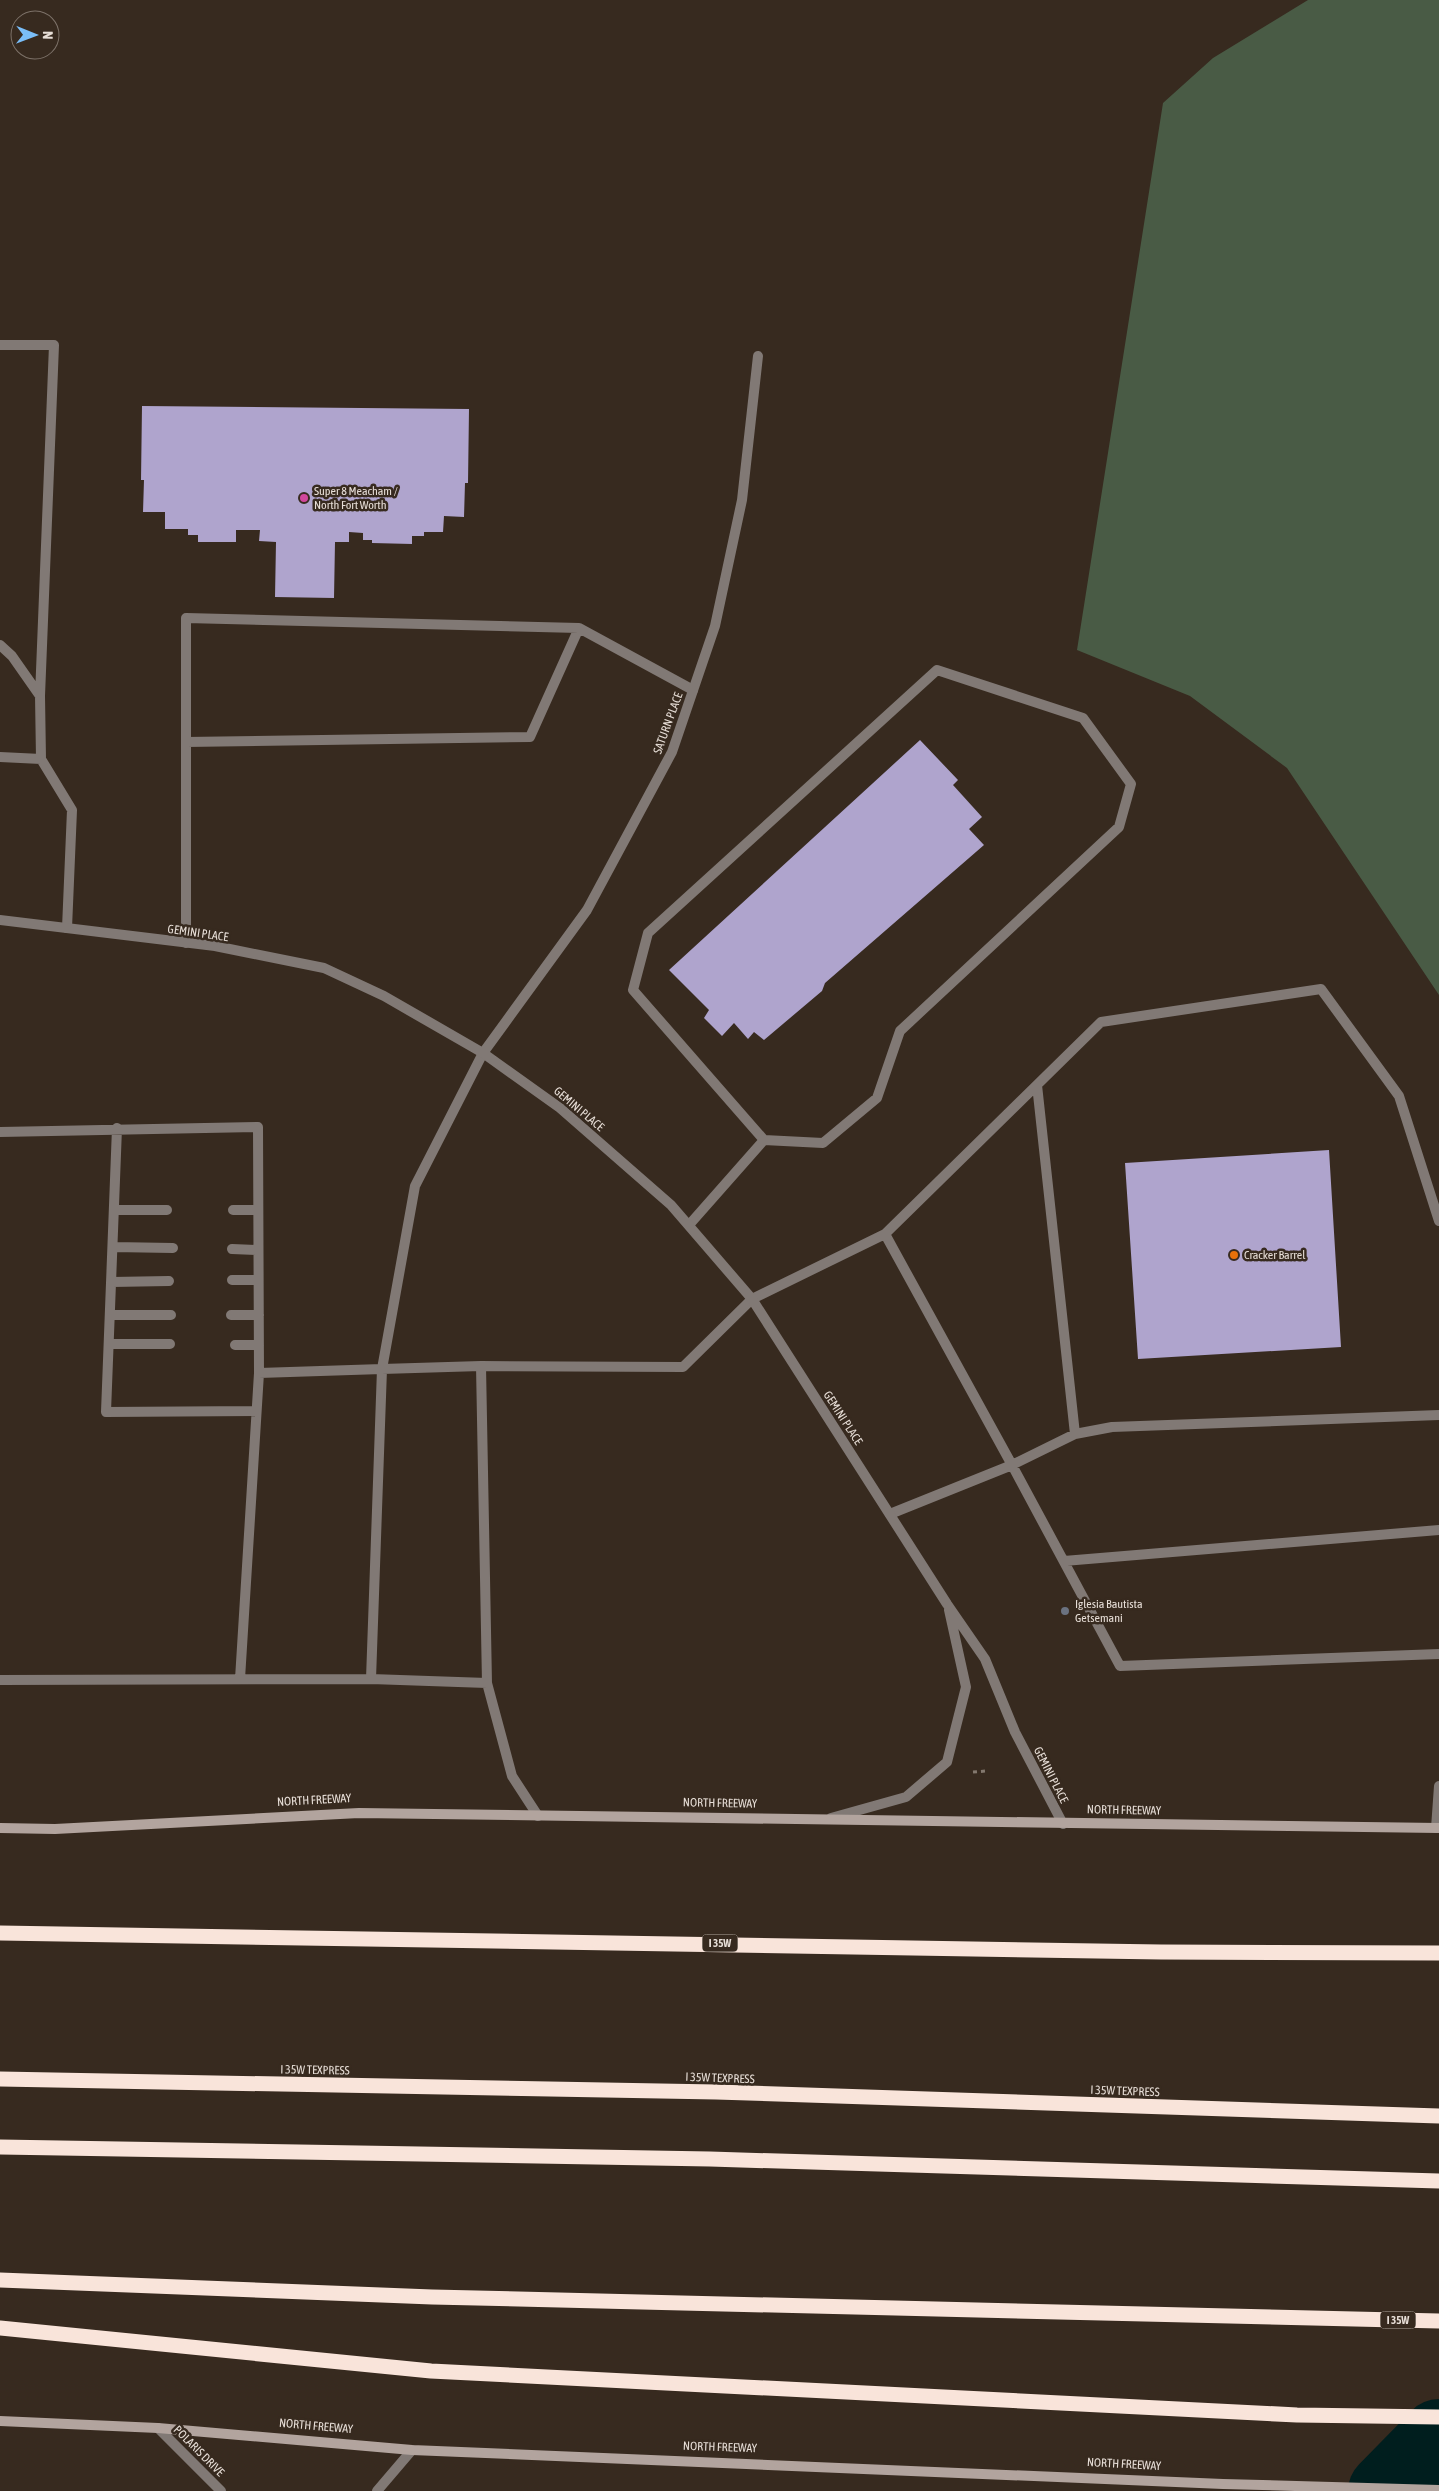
<svg xmlns="http://www.w3.org/2000/svg" width="1439" height="2491" font-family="'Asap Condensed',sans-serif">
<style>
.green{fill:#495b45}
.lines{fill:none;stroke-linecap:round;stroke-linejoin:round}
.river{stroke:#001e1e;stroke-width:76}
.building{fill:#afa4cd}
.path{stroke:#83786e;stroke-width:3;stroke-dasharray:4 4;stroke-linecap:butt}
.lane{stroke:#817975;stroke-width:10}
.street{stroke:#817975;stroke-width:10}
.secondary{stroke:#b2a49e;stroke-width:10}
.highway{stroke:#f9e4da;stroke-width:15}
.hotel-dot{fill:#d1479c;stroke:#372a1f;stroke-width:2}
.food-dot{fill:#e8710a;stroke:#372a1f;stroke-width:2}
.worship-dot{fill:#6b7280;stroke:#372a1f;stroke-width:2}
.labels{text-anchor:middle;stroke-width:5;stroke-linejoin:round;paint-order:stroke}
.shield{fill:#372a1f;stroke:#b2a8a0;stroke-width:1}
.shield-label{font-size:11px;font-weight:bold;fill:#e7ded7}
.poi-label{font-size:12px;fill:#e7ded7;stroke:#372a1f;text-anchor:start}
.street-label{font-size:12px;fill:#e7ded7;stroke:#372a1f}
</style>
<rect width="100%" height="100%" fill="#372a1f"/>
<path class="green" d="M1308,0H1439V995L1287,768L1190,696L1077,650L1163,103L1213,58Z"/>
<g class="lines">
<path class="river" d="M1386,2491L1439,2437"/>
</g>
<path class="building" d="M142,406L469,409L468,483H465L464,517L444,516L443,532H424V536H412V544L372,543V540H363V533L349,532V542H335L334,598L275,597L276,542L259,541L260,530H236V542H198V535H188V529H165V512H143L144,480H141Z
M920,740L958,780L953,785L982,817L969,829L984,845L825,983L822,991L764,1040L754,1032L748,1039L734,1023L722,1036L704,1018L709,1010L669,970Z
M1329,1150L1341,1347L1138,1359L1125,1163Z"/>
<g class="lines">
<path class="path" d="M973,1772L986,1771"/>
<path class="lane" d="M0,345H54L40,696L41,759L72,810L67,928
M0,645L12,656L40,696
M186,742L530,737L579,628
M0,757L41,759
M186,943V618L579,628L693,690
M483,1053L415,1186L382,1369L481,1366L683,1367L752,1299L885,1234L1101,1022L1321,989L1399,1096L1439,1221
M1037,1085L1075,1434
M117,1128L106,1412L256,1411
M0,1132L258,1127L259,1373
M114,1210H167
M233,1210H258
M689,1225L764,1140L823,1143L877,1098L900,1031L1119,827L1131,784L1083,718L937,670L648,933L633,990L764,1140
M885,1234L1012,1465L1075,1434L1112,1427L1439,1415
M113,1247L173,1248
M232,1249L258,1250
M232,1280H258
M112,1282L169,1281
M111,1315H171
M231,1315H259
M110,1344H170
M235,1345H259
M481,1366L487,1683L512,1776L538,1816
M890,1514L1012,1465L1120,1666L1439,1654
M1064,1561L1439,1530
M240,1679L259,1373L382,1369L371,1679
M0,1680L371,1679L487,1683
M1436,1828L1439,1786"/>
<path class="street" d="M0,920L215,946L324,968L384,996L483,1053L560,1108L671,1205L752,1299L947,1604L985,1659L1015,1732L1063,1824
M483,1053L587,910L672,752L715,626L742,500L758,356
M831,1818L906,1797L947,1762L966,1687L949,1610
M158,2428L221,2491
M377,2491L412,2450"/>
<path class="secondary" d="M0,1828L55,1829L359,1813L1439,1828
M0,2421L158,2428L412,2450L1223,2484L1439,2490"/>
<path class="highway" d="M0,1933L1161,1952L1439,1953
M0,2079L716,2092L1439,2116
M0,2147L710,2159L1439,2181
M0,2280L432,2297L1439,2321
M0,2328L431,2371L1297,2415L1439,2417"/>
</g>
<circle class="hotel-dot" cx="304" cy="498" r="5"/>
<circle class="food-dot" cx="1234" cy="1255" r="5"/>
<circle class="worship-dot" cx="1065" cy="1611" r="5"/>
<g class="labels">
<g class="shield">
<rect x="702.5" y="1934.5" width="35" height="17" rx="4"/>
<rect x="1380.5" y="2311.5" width="35" height="17" rx="4"/>
</g>
<g class="shield-label">
<text x="720" y="1947">I 35W</text>
<text x="1398" y="2324">I 35W</text>
</g>
<g class="poi-label">
<text x="314" y="495">Super 8 Meacham /<tspan x="314" dy="14">North Fort Worth</tspan></text>
<text x="1244" y="1259">Cracker Barrel</text>
<text x="1075" y="1608">Iglesia Bautista<tspan x="1075" dy="14">Getsemani</tspan></text>
</g>
<g class="street-label">
<text transform="translate(668 723) rotate(-70)" y="4">SATURN PLACE</text>
<text transform="translate(198 933) rotate(8)" y="4">GEMINI PLACE</text>
<text transform="translate(579 1109) rotate(40)" y="4">GEMINI PLACE</text>
<text transform="translate(843 1418) rotate(57)" y="4">GEMINI PLACE</text>
<text transform="translate(1051 1775) rotate(63)" y="4">GEMINI PLACE</text>
<text transform="translate(314 1800) rotate(-3)" y="4">NORTH FREEWAY</text>
<text transform="translate(720 1803) rotate(1)" y="4">NORTH FREEWAY</text>
<text transform="translate(1124 1810) rotate(1)" y="4">NORTH FREEWAY</text>
<text transform="translate(315 2070) rotate(1)" y="4">I 35W TEXPRESS</text>
<text transform="translate(720 2078) rotate(2)" y="4">I 35W TEXPRESS</text>
<text transform="translate(1125 2091) rotate(2)" y="4">I 35W TEXPRESS</text>
<text transform="translate(316 2426) rotate(5)" y="4">NORTH FREEWAY</text>
<text transform="translate(720 2447) rotate(2)" y="4">NORTH FREEWAY</text>
<text transform="translate(199 2451) rotate(45)" y="4">POLARIS DRIVE</text>
<text transform="translate(1124 2464) rotate(3)" y="4">NORTH FREEWAY</text>
</g>
</g>
<g transform="translate(35 35) rotate(91)"><circle r="24" fill="#372a1f" stroke="#7d7269"/>
<path d="M0-4L9 19L0 12L-9 19Z" fill="#7abef8"/>
<text y="-8" font-size="14" font-weight="bold" text-anchor="middle" fill="#e7ded7">N</text>
</g>
</svg>
